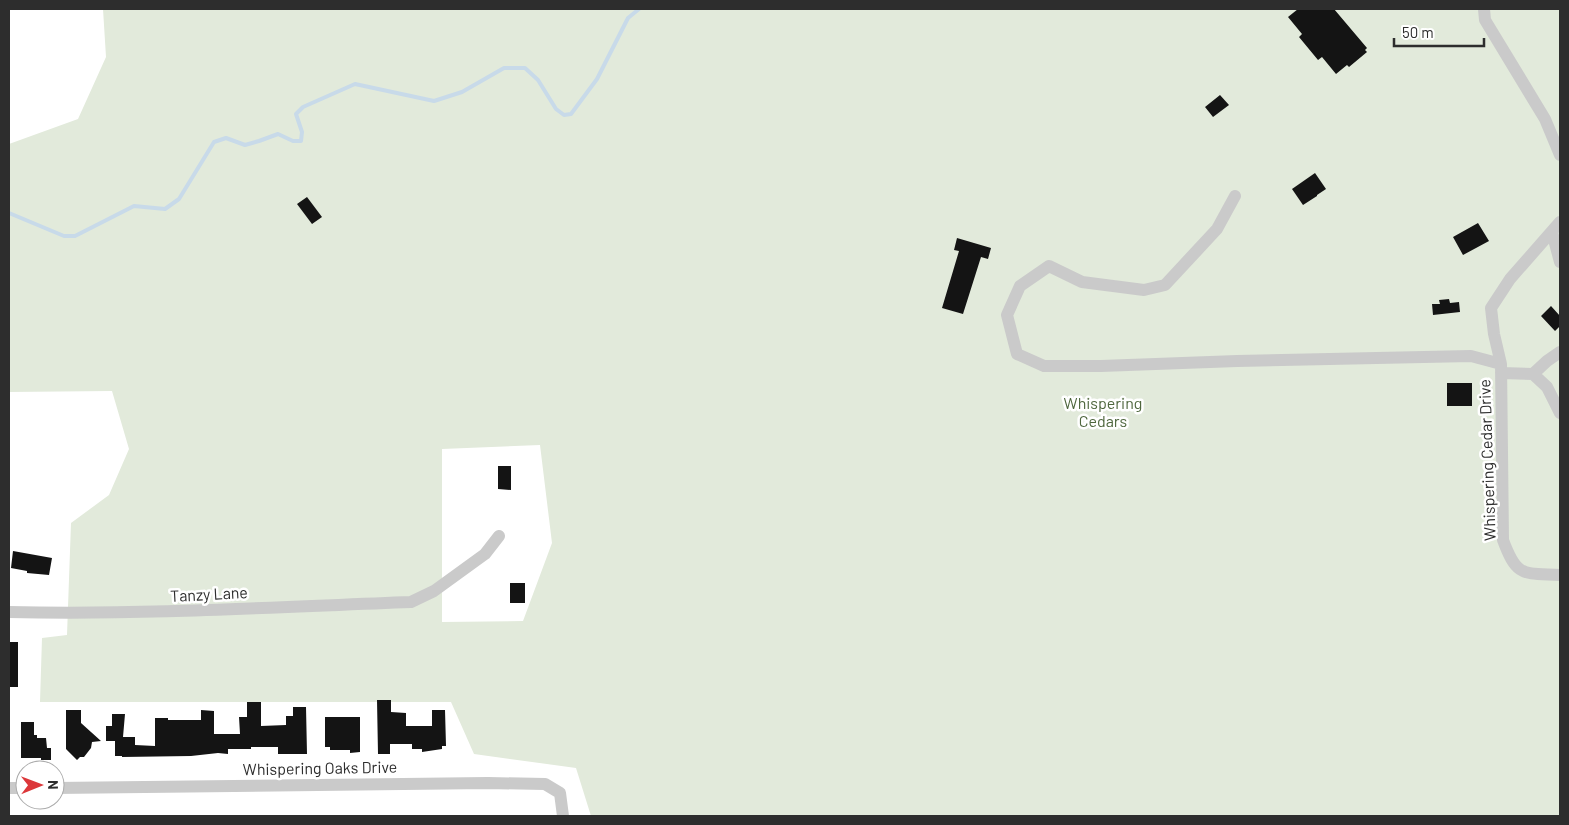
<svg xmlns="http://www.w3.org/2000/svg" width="1569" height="825" font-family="Barlow,sans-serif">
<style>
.green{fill:#e2eadb;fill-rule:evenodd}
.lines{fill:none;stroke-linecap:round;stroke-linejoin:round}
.stream{stroke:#c8dae9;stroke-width:4}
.building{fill:#141414}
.minor{stroke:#cacaca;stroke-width:12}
.labels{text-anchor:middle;stroke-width:5;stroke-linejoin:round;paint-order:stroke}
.park-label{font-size:16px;fill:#4e663d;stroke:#fff}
.street-label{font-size:16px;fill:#2d2d2d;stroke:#fff}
</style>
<rect width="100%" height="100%" fill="#fff"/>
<path class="green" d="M103,9H1560V816H591L576,768L474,754L451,702H40L42,638L67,635L71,523L109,495L129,449L112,391L9,392V144L78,119L106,57ZM540,445L552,543L523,621L442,622V449Z"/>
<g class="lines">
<path class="stream" d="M9,213L64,236H75L134,206L165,209L179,199L214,142L226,138L245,145L259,141L278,134L293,141H301L302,132L296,114L303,107L355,84L434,101L462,92L504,68H525L538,80L556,109L564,115L571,114L597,79L628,18L639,9"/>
</g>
<path class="building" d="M1298,9H1334L1367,48L1365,50L1367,52L1349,67L1347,65L1336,74L1322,57L1318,60L1299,37L1302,34L1288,17Z
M1220,95L1229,105L1213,117L1205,107Z
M1315,173L1326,189L1317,195V196L1303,205L1292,189Z
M307,197L322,217L312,224L297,204Z
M1478,223L1489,241L1463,255L1453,237Z
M957,238L991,248L988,259L981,257L963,314L942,308L959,251L954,250Z
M1449,299L1450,303L1459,302L1460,312L1433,315L1432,304H1440L1439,300Z
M1551,306L1560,316V326L1555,331L1541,316Z
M1447,383H1472V406H1447Z
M498,466H511V490L498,489Z
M13,551L52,558L49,575L27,573V571L11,568Z
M510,583H525V603H510Z
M9,642H18V687H9Z
M377,700H391V712L406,713V726H432V710H445L446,746H442V749L422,752V749H412V744H390V754H378Z
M247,702H261V726L286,725V716H293V707H306L307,754H278V747H251V749H228V754L218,753L191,756L122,757V756H115V741H106V726H112V714H125L123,737H135V745L155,746V718H168V720H201V710L214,711V734H240L239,717H247Z
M66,710H81V723L101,741L92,742L91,748L84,757H80L77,760L66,749Z
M325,717H360V752L350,753V750H330V747H325Z
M21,722H34V735H37V738H46L47,748H51V760H41V758H21Z"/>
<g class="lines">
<path class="minor" d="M1484,9L1485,20L1545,119L1560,155
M1235,196L1217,229L1165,285L1144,290L1082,282L1049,266L1020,286L1007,315L1017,354L1044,366H1101L1237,361L1471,356L1501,364
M1560,222L1510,279L1491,308L1494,334L1501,364L1503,540C1517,578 1523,573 1560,575
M1552,232L1560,262
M1501,373L1533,374L1547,387L1560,413
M1533,374L1547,361L1560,352
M9,612C143,615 277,607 411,602L434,591L485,554L499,536
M9,788H25
M55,788L488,783L545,784L560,793L563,816"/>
</g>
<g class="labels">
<g class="park-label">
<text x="1103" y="409">Whispering<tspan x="1103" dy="18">Cedars</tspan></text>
</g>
<g class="street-label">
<text transform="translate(1487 460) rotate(-92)" y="6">Whispering Cedar Drive</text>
<text transform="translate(209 594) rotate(-3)" y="6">Tanzy Lane</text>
<text transform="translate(320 768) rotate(-1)" y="6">Whispering Oaks Drive</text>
</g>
</g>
<rect width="1569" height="825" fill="none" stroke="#2d2d2d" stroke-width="20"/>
<g transform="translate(40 785) rotate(89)"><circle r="24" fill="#ffffff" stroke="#ababab"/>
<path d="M0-4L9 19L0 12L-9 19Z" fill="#dc373a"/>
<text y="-8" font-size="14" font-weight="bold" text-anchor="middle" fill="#2d2d2d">N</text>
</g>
<path d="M1394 38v8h90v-8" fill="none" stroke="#2d2d2d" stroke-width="2.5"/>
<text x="1402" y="38" font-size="15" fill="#2d2d2d" stroke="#ffffff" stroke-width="4" paint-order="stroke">50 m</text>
</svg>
